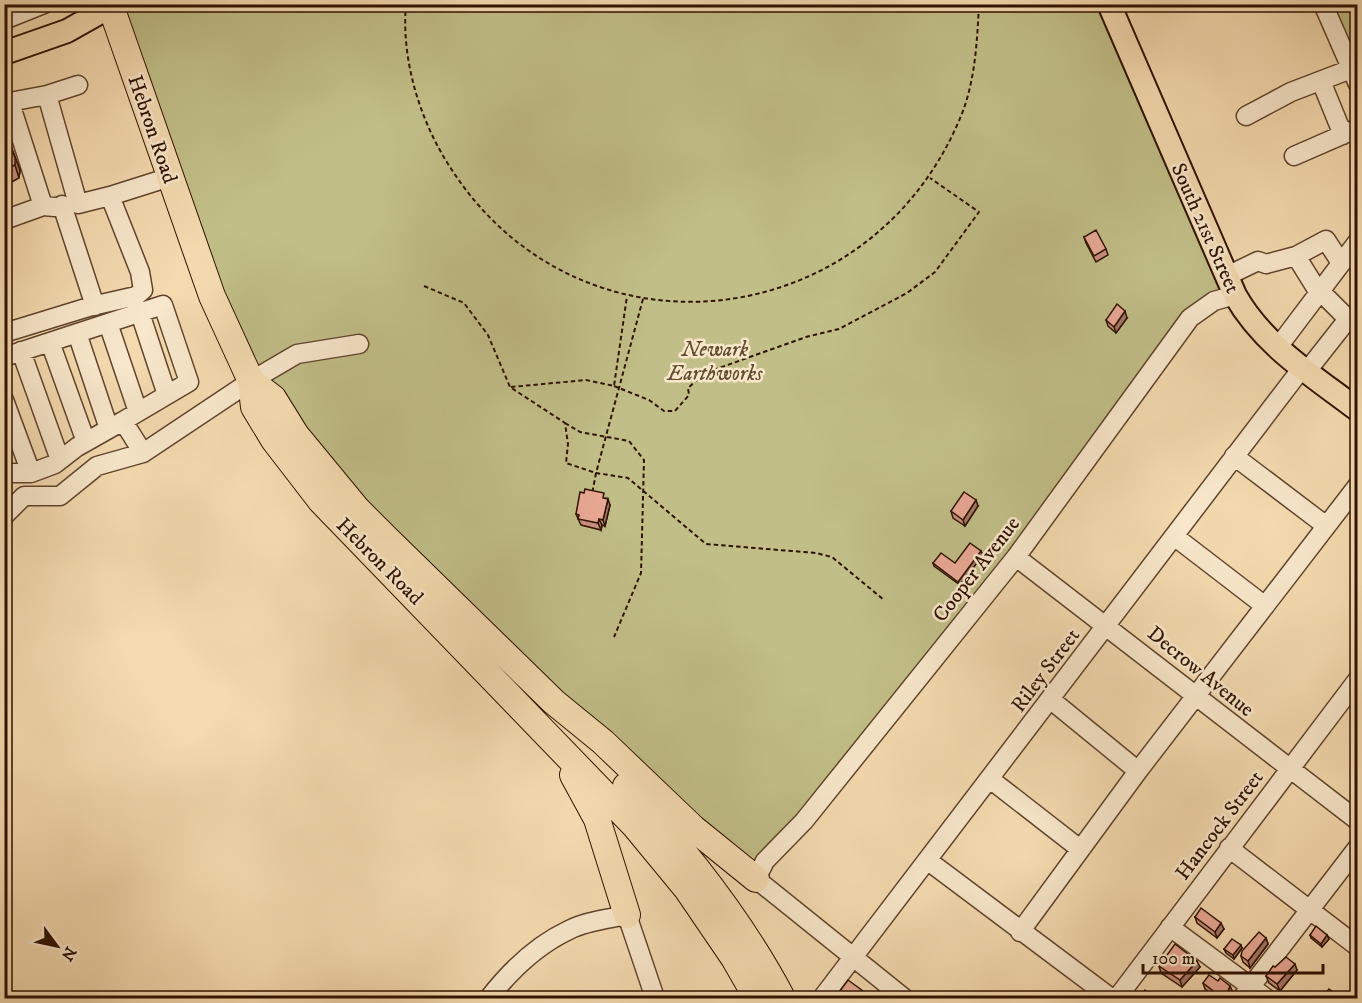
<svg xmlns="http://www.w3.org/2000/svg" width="1362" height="1003" font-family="'IM FELL DW Pica',serif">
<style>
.green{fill:#c1be87;stroke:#786844;stroke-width:1.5}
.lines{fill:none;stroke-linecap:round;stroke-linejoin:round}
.minor-casing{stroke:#60442c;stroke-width:21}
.major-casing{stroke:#2f1200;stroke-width:26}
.highway-casing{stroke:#2f1200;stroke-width:28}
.path{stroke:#2f1200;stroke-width:2;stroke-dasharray:4.5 3;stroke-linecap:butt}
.minor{stroke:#f8e7cb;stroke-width:18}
.major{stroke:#f4daaf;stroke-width:22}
.highway{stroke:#f4daaf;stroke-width:26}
.wall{fill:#c99181;stroke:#2f1200;stroke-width:1.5}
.shaded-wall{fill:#a47669;stroke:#2f1200;stroke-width:1.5}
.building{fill:#eaa996;stroke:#2f1200;stroke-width:1.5}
.labels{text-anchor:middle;stroke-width:5;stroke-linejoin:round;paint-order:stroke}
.street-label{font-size:21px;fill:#2f1200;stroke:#f8e7cb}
.park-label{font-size:21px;font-style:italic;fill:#624e2f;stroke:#f8e7cb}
</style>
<rect width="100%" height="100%" fill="#f4daaf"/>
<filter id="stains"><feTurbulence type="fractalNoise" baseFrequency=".00333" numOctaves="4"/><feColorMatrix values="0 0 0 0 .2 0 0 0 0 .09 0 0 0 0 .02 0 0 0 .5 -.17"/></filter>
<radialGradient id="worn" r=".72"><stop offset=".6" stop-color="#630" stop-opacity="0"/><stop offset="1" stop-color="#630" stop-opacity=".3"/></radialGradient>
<path class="green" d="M115,4L1108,5L1235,295L1214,301L756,879L554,702L251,381Z
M1332,5H1357V60Z"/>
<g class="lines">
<defs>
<path id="minor" d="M1323,4L1358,84
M4,20L44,4
M1321,81L1343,135
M47,95L78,85
M4,103L47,95L78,204L110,196
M10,103L43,206
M1246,116L1291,92L1351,69
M1294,156L1358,128
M62,205L95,306
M4,220L43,206L55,207
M1296,256L1326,240L1341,263
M1227,276L1258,261L1266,264L1296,256L1319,293
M140,313L167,395
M108,323L138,412
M4,333L92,306L136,296L143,290L140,272L110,196L170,177
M77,333L109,429
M50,342L86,442
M1278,347L1358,241
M21,351L60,460
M4,357L163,305L189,382L123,421L143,453
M1307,371L1348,319L1320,291
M4,400L31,473
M1234,456L1325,525
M4,473H31L55,464L77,447L123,421
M4,516L24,496H60L97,466L143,453L251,381L297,354L359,344
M1174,536L1265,606
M1016,557L1358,821
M1050,699L1138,771
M990,779L1080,849
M1229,848L1358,947
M927,860L1111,998
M1170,927L1266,998
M1020,932L1138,771L1358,485
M489,998C510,971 537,945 569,930C586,921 609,919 627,915L655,998
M822,998L1302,368
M904,998L756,879L765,861L804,821L1016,557L1190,318L1214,301L1235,295
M1117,998L1358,679
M1242,998L1358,847"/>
<path id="major" d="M1109,4L1235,295C1263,345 1312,375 1358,410
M4,53L67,31L115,4"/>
<path id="highway" d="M110,4L212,296L251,381L254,407L274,440L321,501L635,826L687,889L734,958L757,998
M251,381L273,398L296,435L357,509L388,540L554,702L603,742L693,828L756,879
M573,775L597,819L627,915
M626,786C686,851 741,920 782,998"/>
</defs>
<use href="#minor" class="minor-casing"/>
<use href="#major" class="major-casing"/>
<use href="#highway" class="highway-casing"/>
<path class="path" d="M406,4C401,60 420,121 450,167C577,367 864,338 958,123C975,86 977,44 979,4
M424,286L464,303L488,335L510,387L565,423L568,444L566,463L596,473L592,494
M643,299L596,473L628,478L706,544L816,553L832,557L884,600
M614,386L649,400L664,411H675L689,395L688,388L705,373L806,337L839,329L907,293L935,272L979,212L930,178
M511,387L586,380L614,386L627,296
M565,423L580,432L629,441L644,460L641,573L614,637"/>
<use href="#minor" class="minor"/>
<use href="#major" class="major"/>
<use href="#highway" class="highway"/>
</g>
<path class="wall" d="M4,128L20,170L19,178L6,185L8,204L4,205Z
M1084,237L1106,249L1108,255L1096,262L1086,243Z
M1127,318L1116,333L1108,326L1106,320Z
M606,498L610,505L605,526L602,525L601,530L581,525L576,514Z
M978,506L965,526L953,518L951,511Z
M981,551L983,555L960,585L934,566L933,563H955Z
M1195,917L1224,929L1217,938L1197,923Z
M1310,935H1327L1329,939L1322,947L1311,938Z
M1266,938L1268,944L1250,968L1243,962L1241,956Z
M1242,948L1234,959L1226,953L1224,949Z
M1159,966L1200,967L1182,987L1161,973Z
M1275,967L1297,970L1280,991L1269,983L1266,976Z
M1218,981L1233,992L1230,999H1218L1205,989L1203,983Z"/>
<path class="shaded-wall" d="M4,128L20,170L19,178L15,165Z
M4,181L6,185L8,204L4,194Z
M1125,311L1127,318L1116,333L1114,327Z
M608,499L610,505L605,526L603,520Z
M976,500L978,506L965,526L963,520Z
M599,519L602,525L601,530L598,523Z
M981,551L983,555L960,585L958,582Z
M1221,923L1224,929L1217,938L1215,932Z
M1327,935L1329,939L1322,947L1321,944Z
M1266,938L1268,944L1250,968L1248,961Z
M1241,945L1242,948L1234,959L1233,955Z
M1197,961L1200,967L1182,987L1180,980Z
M1295,964L1297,970L1280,991L1277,984Z
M1230,986L1233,992L1230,999H1225Z"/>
<path class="building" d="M4,128L15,158V165L4,170Z
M1096,230L1106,249L1094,256L1084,237Z
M1117,304L1125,311L1114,327L1106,320Z
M585,489L604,493L603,498L608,499L603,520L599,519L598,523L578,519L579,515L576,514L580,492L584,493Z
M964,492L976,500L963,520L951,511Z
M970,543L981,551L958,582L933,563L941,553L955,563Z
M1201,908L1221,923L1215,932L1195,917Z
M1316,926L1327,935L1321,944L1310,935Z
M1259,932L1266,938L1248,961L1241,956L1242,951Z
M1232,939L1241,945L1233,955L1224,949Z
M1175,944L1197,961L1180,980L1159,966Z
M1286,957L1295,964L1277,984L1266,976L1273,966L1275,967Z
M1209,975L1218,981L1220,978L1230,986L1225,999H1224L1203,983Z
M848,980L874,999H842L837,995Z
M1329,989L1338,995L1335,999H1319L1322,993L1324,995Z
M1145,990L1156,999H1139Z"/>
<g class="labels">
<g class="street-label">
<text transform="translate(153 129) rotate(71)" y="7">Hebron Road</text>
<text transform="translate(1206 228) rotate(66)" y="7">South 21st Street</text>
<text transform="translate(380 561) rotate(45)" y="7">Hebron Road</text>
<text transform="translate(976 569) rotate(-52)" y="7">Cooper Avenue</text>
<text transform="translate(1045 670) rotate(-53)" y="7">Riley Street</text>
<text transform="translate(1201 671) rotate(39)" y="7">Decrow Avenue</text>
<text transform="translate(1219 825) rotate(-53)" y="7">Hancock Street</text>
</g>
<g class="park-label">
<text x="715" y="356">Newark<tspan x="715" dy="24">Earthworks</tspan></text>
</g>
</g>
<rect width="1362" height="1003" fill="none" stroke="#f4daaf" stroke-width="24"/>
<rect x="6" y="6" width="1350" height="991" fill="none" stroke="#2f1200" stroke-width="3"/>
<rect x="12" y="12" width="1338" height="979" fill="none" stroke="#2f1200" stroke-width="1.5"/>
<g transform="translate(57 946) rotate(123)" stroke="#f8e7cb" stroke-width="4.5" paint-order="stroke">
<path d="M0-4.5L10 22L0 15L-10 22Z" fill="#2f1200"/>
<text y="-9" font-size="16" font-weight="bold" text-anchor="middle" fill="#2f1200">N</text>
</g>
<path d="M1143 964v9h180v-9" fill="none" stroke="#2f1200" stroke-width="3"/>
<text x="1152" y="964" font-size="18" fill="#2f1200" stroke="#f8e7cb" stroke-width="4.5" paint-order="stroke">100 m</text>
<rect width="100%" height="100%" filter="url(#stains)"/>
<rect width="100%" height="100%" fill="url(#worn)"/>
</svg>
